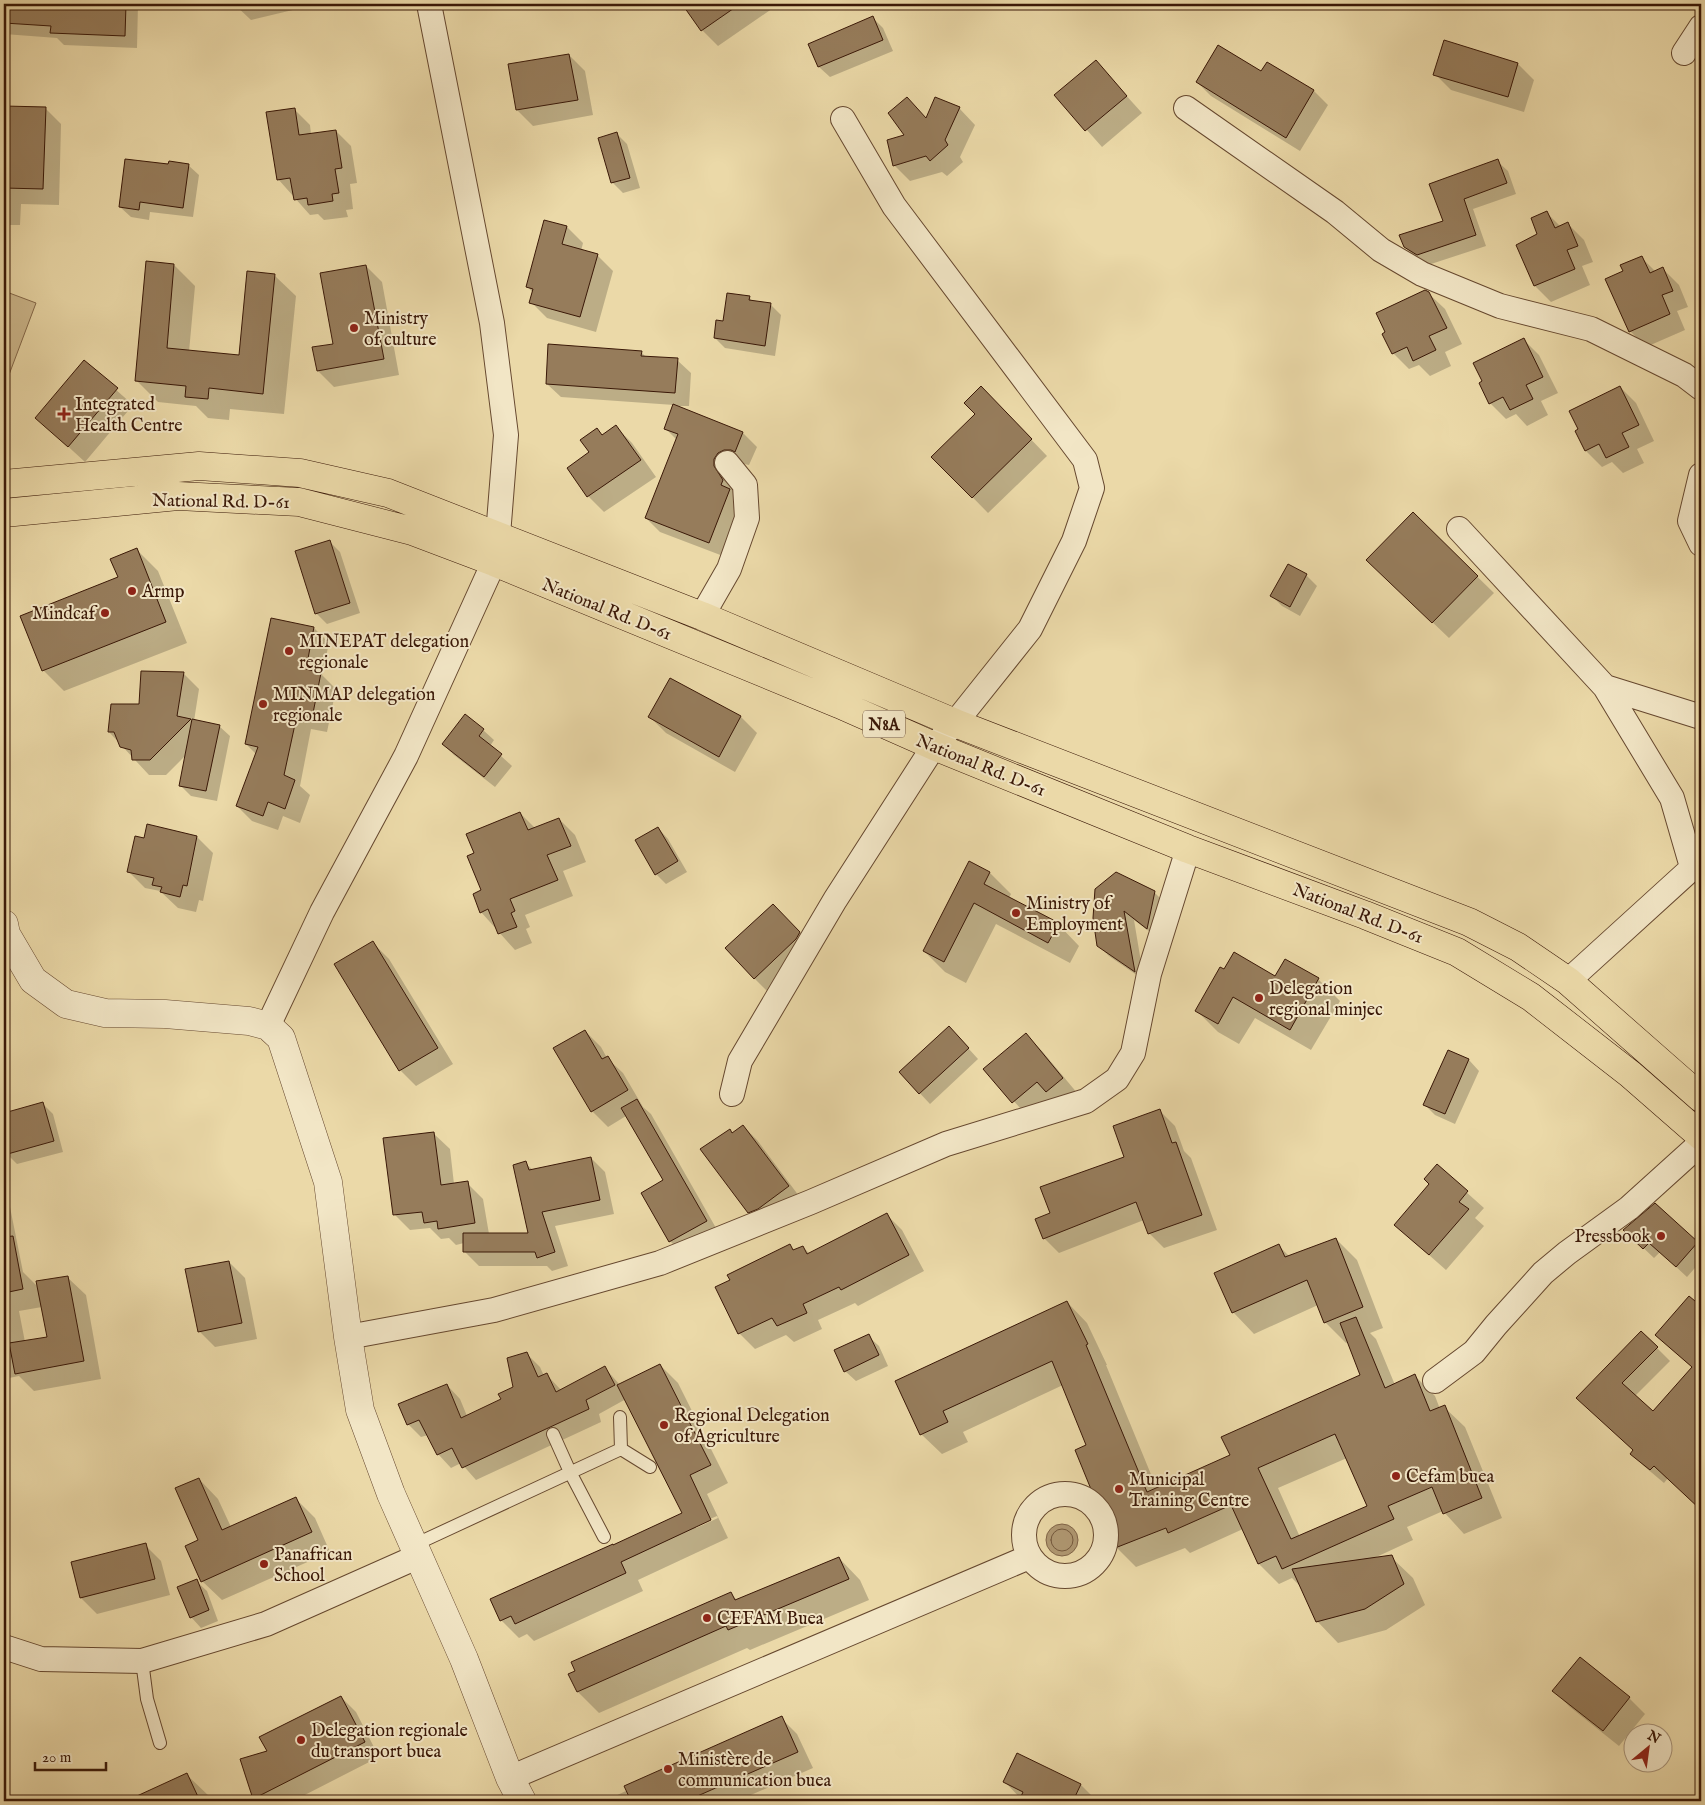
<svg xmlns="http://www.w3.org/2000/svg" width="1705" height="1805" font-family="'IM FELL English',serif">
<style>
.green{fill:#cdb88d;stroke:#84684a}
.water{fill:#af9771;stroke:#806447}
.shadow{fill:#0003;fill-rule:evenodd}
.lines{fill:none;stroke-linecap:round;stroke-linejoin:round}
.shore{stroke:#74583c;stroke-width:1}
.building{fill:#967c5b;stroke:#3a1807;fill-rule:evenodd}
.service-casing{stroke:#66482f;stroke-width:14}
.minor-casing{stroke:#66482f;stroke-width:26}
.tertiary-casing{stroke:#66482f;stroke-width:29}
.trunk-casing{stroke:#3a1807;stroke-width:29}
.service{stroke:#f2e6c6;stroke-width:12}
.minor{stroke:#f2e6c6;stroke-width:24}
.tertiary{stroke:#f2e6c6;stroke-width:28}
.trunk{stroke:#ebd9a8;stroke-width:28}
.poi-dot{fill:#8f2418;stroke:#f2e6c6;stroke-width:2}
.labels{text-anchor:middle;stroke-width:4;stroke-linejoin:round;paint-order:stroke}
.shield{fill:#f2e6c6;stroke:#715640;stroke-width:1}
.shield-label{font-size:16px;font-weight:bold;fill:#3a1807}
.poi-label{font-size:18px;fill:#3a1807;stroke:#f2e6c6;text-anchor:start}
.street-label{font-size:18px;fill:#3a1807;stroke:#f2e6c6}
</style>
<rect width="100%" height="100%" fill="#ebd9a8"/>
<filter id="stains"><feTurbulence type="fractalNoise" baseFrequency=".004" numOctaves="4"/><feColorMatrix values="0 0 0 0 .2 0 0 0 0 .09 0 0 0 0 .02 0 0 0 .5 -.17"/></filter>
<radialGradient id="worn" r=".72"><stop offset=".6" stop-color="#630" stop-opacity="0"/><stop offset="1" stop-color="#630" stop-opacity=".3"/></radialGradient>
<path class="green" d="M4,291L36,303L4,388Z"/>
<path class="water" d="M1046 1540a16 16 0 1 1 32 0a16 16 0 1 1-32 0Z"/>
<path class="shadow" d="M4,4H138L137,48L64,45L57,38L4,34Z
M234,4H318L251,20Z
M683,4H779L718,46L702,30Z
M873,18L883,28L893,51L830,77L819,67L810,44Z
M569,55L585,71L593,115L533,126L517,110L509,65Z
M1096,62L1142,113L1102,147L1056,95Z
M1268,64L1314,91L1328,105L1300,151L1211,96L1197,82L1262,73Z
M1518,64L1534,80L1524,112L1451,90L1435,74Z
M1701,78V96L1697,92Z
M4,107L45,108L61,124L59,205L21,204L20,225H4Z
M959,108L975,125L960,157L963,162L947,176L942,172L910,181L894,165L927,119Z
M294,109L310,125L311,134L336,131L351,146L357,183L350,184L353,209L346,210L348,217L324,220L318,214L310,215L278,179Z
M617,134L627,144L640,188L623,193L612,182Z
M1497,161L1508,171L1516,194L1473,209L1486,246L1428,265L1416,258L1405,247L1444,222L1431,185Z
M188,165L199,175L193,217L150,212L149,220L131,217L120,207Z
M1547,213L1561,227L1568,224L1584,240L1593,262L1582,266L1590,285L1551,302L1535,286L1539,235Z
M545,221L567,227L583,243L581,251L597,255L613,271L596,332L547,318L531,302L533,293L527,286Z
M1642,258L1656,272L1663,269L1679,285L1688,307L1677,311L1685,330L1646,347L1630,331L1625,272Z
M174,265L195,286L189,352L240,357L274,275L296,296L284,414L230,409L229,420L208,418L196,406L158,402L137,381Z
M366,266L382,282L399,375L334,387L318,371L335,345Z
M1428,293L1445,309L1462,344L1445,352L1451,366L1430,376L1419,365L1409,369L1393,353Z
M749,297L753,302L771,305L781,315L775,356L725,348L715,338L724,322Z
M1701,322V337L1696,324Z
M1523,339L1539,355L1558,393L1541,401L1548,415L1527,426L1516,414L1506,419L1490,403Z
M642,353L647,358L677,360L691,373L689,406H676L743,433L757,447L749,465L739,463L727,481L743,504L723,556L660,532L646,518L677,440L665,428L674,405L561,397L547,384Z
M85,362L133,405L85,462L37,418Z
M1620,387L1636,403L1654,441L1637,449L1644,463L1623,473L1612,462L1602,467L1586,451L1577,432Z
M997,404L1047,456L988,513L933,457Z
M616,427L632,443L656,477L604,512L588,496L591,453L597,430L603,436Z
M1413,514L1494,593L1449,638L1384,576Z
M329,541L340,552L360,613L327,624L316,613Z
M137,550L158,571L187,643L64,691L43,670L120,578Z
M1288,565L1306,575L1317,586L1300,616L1282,606L1272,596Z
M314,628L329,643L322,675L336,689L327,732L311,729L300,786L310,795L300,823L283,816L278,830L252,821L237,806L256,754L246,744Z
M183,673L199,689L194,721L219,726L230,736L217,801L191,796L180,785L186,755L166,775H149L109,732Z
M670,680L741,717L757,733L735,772L666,733L650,717Z
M483,730L494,740L490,746L512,766L495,787L454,755L443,744Z
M520,813L535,828L559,819L575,835L586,862L563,871L573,896L525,915L530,927L526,929L532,943L515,950L481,912L482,891L475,854Z
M658,828L668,839L687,872L666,884L656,874Z
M197,837L213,853L203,901L199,900L196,912L178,908L160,891L145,888L129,872L145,840Z
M969,863L990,873L1011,894L1009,898L1058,924L1079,946L1070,963L996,924L966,983L945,972L924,951Z
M1154,892L1165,903L1158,938L1134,920L1144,980L1109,956L1098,945L1094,918Z
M789,921L815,949L770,994L754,978Z
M373,943L389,959L453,1064L416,1086L400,1070Z
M1286,961L1318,979L1340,1001L1311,1050L1255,1018L1239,1044L1218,1032L1196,1010L1276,978Z
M585,1031L601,1047L607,1058L623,1073L643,1107L651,1114L720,1235L684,1255L670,1241L664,1181L626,1116L608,1127L592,1111Z
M1026,1035L1042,1051L1078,1094L1063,1107L1053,1098L1029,1118L985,1069Z
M959,1038L978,1059L930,1104L900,1072Z
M1448,1051L1469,1060L1479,1071L1455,1124L1435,1115L1424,1104Z
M43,1104L53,1114L63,1152L17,1164L7,1154L4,1142V1114Z
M1160,1111L1175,1126L1184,1151L1191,1158L1217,1230L1164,1248L1149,1233L1144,1220L1059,1253L1044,1238L1051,1214L1126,1158Z
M743,1126L757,1140L802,1200L763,1225L749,1212L733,1134Z
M433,1133L450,1149L454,1184L467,1183L483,1199L489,1234H530L525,1163L533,1170L591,1158L605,1172L614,1214L555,1226L568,1266L552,1271L547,1266H479L465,1252L464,1243L456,1245L449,1238L441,1239L430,1228L410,1230L394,1214Z
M1437,1166L1484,1208L1475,1218L1484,1226L1446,1270L1395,1225L1430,1184Z
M4,1201L10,1207L23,1272L39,1288L67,1277L86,1295L101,1379L34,1391L19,1376L4,1379ZM42,1307L48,1338L25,1342L19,1311Z
M1655,1204L1701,1247V1261L1687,1277L1660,1252L1654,1258L1635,1240Z
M886,1214L902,1230L924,1271L858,1306L855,1303L818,1320L822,1329L794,1342L786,1335L755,1349L739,1333L732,1280L790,1245L795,1251L803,1247L810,1254Z
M1336,1239L1357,1260L1383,1328L1370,1333L1376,1339L1395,1385L1415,1376L1435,1396L1440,1409L1444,1407L1465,1427L1502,1518L1464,1534L1443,1511L1407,1527L1413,1540L1372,1559L1391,1557L1413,1578L1425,1605L1386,1630L1338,1643L1317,1621L1301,1587L1292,1578L1279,1584L1259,1564L1243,1529L1190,1553L1185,1548L1136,1567L1116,1547L1088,1446L1063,1385L963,1432L968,1442L942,1454L921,1434L897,1381L1067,1302L1087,1323L1107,1365H1106L1157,1489L1231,1456L1362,1375L1349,1342L1346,1343L1325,1322L1318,1305L1254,1334L1234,1313L1216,1273L1279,1246L1290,1257ZM1347,1458L1368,1507L1300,1537L1278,1488Z
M229,1262L245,1278L257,1339L215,1347L199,1331Z
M1689,1297L1701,1308V1509L1668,1478L1664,1483L1645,1467L1632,1454L1634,1451L1592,1411L1641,1332L1670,1361L1635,1396L1653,1413L1693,1368L1656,1335Z
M868,1336L879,1346L888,1366L856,1381L845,1371Z
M526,1353L540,1367L544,1376L547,1375L561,1390L604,1367L620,1385L660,1365L678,1383L728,1483L707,1494L728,1538L638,1580L643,1591L534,1641L527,1634L519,1638L501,1620L614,1546L684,1514L626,1399L599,1414L601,1422L476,1480L461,1463L451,1468L438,1454L428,1435L421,1437L408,1424L447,1385L460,1399L467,1416L502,1400L515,1387ZM717,1516L718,1518L696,1528V1525Z
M199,1479L218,1499L231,1527L296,1499L315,1518L330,1552L222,1600L202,1581Z
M145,1545L161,1561L170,1595L97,1614L81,1598Z
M839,1558L860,1580L869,1600L750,1650L747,1648L599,1713L578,1692L731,1594L738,1601Z
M196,1581L207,1591L218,1621L201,1628L191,1617Z
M1554,1691L1629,1698L1645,1714L1619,1746L1570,1707Z
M341,1697L356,1712L379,1757L293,1801H253L256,1800L254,1798L268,1751Z
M781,1718L797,1734L813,1768L737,1801H613L611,1798Z
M187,1775L209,1796L211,1801H129Z
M1005,1782L1081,1785L1097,1801H1020L1021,1799Z"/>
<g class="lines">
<path class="shore" d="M1051 1540a11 11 0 1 1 22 0a11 11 0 1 1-22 0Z"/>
</g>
<path class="building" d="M4,4H126L125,36L50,33L51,26L4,23Z
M682,4H740L701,31Z
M873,16L883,40L818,67L808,44Z
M1444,40L1518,63L1508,97L1433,75Z
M1218,45L1261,71L1267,62L1314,90L1286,138L1196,82Z
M569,54L578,100L516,110L508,64Z
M1096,60L1127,96L1085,131L1054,95Z
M907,97L926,118L935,97L960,107L945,140L948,145L930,161L926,156L893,166L887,140L904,135L888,113Z
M4,106L46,107L43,189L4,188Z
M295,108L299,135L336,130L342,168L335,169L339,193L332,194L333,201L308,205L307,198L294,200L290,178L277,180L266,112Z
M617,132L630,178L611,183L598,138Z
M125,159L168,164L169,161L189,164L183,208L140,202L139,210L119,207Z
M1498,159L1507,183L1464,199L1476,235L1417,255L1404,247L1399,235L1443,221L1429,184Z
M1547,211L1555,228L1568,222L1578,246L1567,250L1575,269L1534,286L1516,245L1537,234L1531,218Z
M544,220L567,226L562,244L598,254L580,317L529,303L533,289L526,287Z
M1642,256L1650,273L1663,267L1673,291L1662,295L1670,314L1629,332L1605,279L1623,271L1620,265Z
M146,261L174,264L167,348L239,355L247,271L275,274L263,394L209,388L208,399L185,397L186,386L135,381Z
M366,265L384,359L317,371L312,347L333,344L320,273Z
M1425,290L1429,292L1447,328L1429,336L1436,350L1413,361L1407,347L1392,354L1382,334L1385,332L1376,313Z
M727,293L750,296L749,300L771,303L765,346L714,338L716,320L723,321Z
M1524,338L1543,377L1526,385L1533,399L1510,410L1503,397L1489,404L1479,383L1482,381L1473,363Z
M548,344L642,351L641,356L678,358L675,393L546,384Z
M84,360L118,388L68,447L35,418Z
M981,386L1032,439L972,498L931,457L975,414L964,403Z
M1620,386L1639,425L1622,433L1629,447L1606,458L1599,444L1585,451L1575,431L1578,429L1569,411Z
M673,404L743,432L735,452L731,450H724L718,453L714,459V466L723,480L721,485L730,489L709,543L645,518L678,434L664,429Z
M616,425L641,460L587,497L567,468L589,452L580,440L597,428L602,435Z
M1413,512L1478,576L1432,623L1366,560Z
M330,540L350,603L315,614L295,551Z
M137,548L166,622L42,671L20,616L118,577L110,559Z
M1288,564L1307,574L1290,607L1270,596Z
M271,618L314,627L306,669L321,673L312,718L297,715L284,775L295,780L285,809L268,802L263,816L236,806L258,747L245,744Z
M141,671L184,672L177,716L191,719L150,760H132L131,750L120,747L114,732H108L111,704H139Z
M670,678L741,716L719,757L648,717Z
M465,714L484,729L479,736L502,754L484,777L442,744Z
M192,719L220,725L206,791L179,786Z
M520,812L528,830L559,818L571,846L547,855L558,880L510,899L515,911L511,913L517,927L498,934L488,909L480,913L473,894L481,890L467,856L474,853L466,834Z
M147,824L197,836L187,886L183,885L180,897L160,892L162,887L152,885L154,878L127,872L135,836L144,838Z
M658,827L678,861L655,875L635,840Z
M969,861L990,872L984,884L1059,923L1048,943L974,903L944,962L923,951Z
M1116,872L1155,891L1147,929L1124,911L1135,972L1097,946L1093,918L1095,889Z
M773,904L800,932L796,939L754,979L725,948Z
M373,941L438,1048L399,1071L334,964Z
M1234,952L1275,976L1285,959L1319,978L1290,1030L1233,997L1218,1024L1195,1011L1220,967L1224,969Z
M949,1026L969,1048L919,1094L899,1072Z
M585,1030L602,1059L608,1056L628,1090L591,1112L553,1048Z
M1026,1033L1063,1078L1046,1092L1037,1082L1012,1103L983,1069Z
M1448,1050L1469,1059L1445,1114L1423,1105Z
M637,1099L707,1221L669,1242L641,1193L663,1180L621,1108Z
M43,1102L54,1141L4,1155V1113Z
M1160,1109L1172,1143L1176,1142L1202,1215L1148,1234L1136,1202L1043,1239L1035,1219L1050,1213L1040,1187L1124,1157L1113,1126Z
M743,1125L789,1186L758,1209L748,1213L700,1149L730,1129L732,1133Z
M434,1132L441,1185L468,1181L475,1223L438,1229L437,1221L424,1223L422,1212L393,1215L383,1138Z
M591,1157L600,1200L542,1212L555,1252L537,1258L535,1252H463V1233H528L513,1165L526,1161L529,1170Z
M1437,1164L1468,1191L1459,1202L1469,1209L1429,1255L1394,1225L1429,1184L1424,1179Z
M1655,1203L1698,1242L1676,1267L1649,1243L1643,1249L1623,1230Z
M887,1213L909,1255L841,1290L839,1287L803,1304L807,1313L777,1326L772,1318L738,1334L715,1287L730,1280L727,1275L790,1244L793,1250L803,1246L807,1254Z
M13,1236L23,1289L4,1293V1237Z
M1336,1238L1363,1307L1324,1323L1307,1280L1232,1313L1214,1273L1279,1244L1285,1257Z
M229,1261L242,1323L198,1332L185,1269Z
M68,1276L84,1361L15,1374L9,1343L47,1337L36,1281Z
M1689,1296L1701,1306V1510L1654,1466L1650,1470L1630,1454L1633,1450L1576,1398L1641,1331L1658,1347L1622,1383L1653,1411L1692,1367L1655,1335Z
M1067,1301L1088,1344L1086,1345L1147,1492L1230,1455L1221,1437L1360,1375L1340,1323L1356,1317L1385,1388L1415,1374L1430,1411L1445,1405L1482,1498L1443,1514L1432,1487L1388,1506L1394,1519L1282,1569L1276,1556L1258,1564L1231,1505L1168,1533L1166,1528L1115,1548L1075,1450L1086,1445L1052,1361L943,1411L948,1422L920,1435L895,1381ZM1335,1434L1367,1506L1291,1539L1258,1468Z
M869,1334L879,1355L844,1372L834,1350Z
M527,1352L538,1377L547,1373L556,1392L605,1366L615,1385L586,1400L589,1409L462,1468L452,1448L437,1455L419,1420L407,1425L398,1404L447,1384L461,1418L501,1399L498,1394L513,1387L507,1358Z
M660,1364L711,1465L690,1475L711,1520L621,1562L626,1573L515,1624L511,1616L500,1621L490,1599L613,1544V1545L682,1513L617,1385Z
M199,1478L222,1530L296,1497L312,1532L201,1582L185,1546L198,1540L175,1488Z
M146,1543L155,1579L80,1598L71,1562Z
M1392,1555L1404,1584L1365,1609L1316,1622L1292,1569Z
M839,1557L849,1579L728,1630L726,1626L577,1692L568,1674L575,1671L571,1662L731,1592L735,1600Z
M197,1579L209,1610L190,1618L177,1587Z
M1580,1657L1630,1697L1603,1731L1552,1691Z
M341,1696L365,1742L253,1799L240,1759L267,1751L259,1737Z
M782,1716L798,1752L686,1801H631L624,1786Z
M1017,1753L1081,1784L1073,1801H1019L1023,1792L1003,1782Z
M187,1773L200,1801H126Z"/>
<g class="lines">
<defs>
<path id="service" d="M620,1417L621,1449L650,1467
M553,1434L570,1472L604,1537
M414,1545L621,1449
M142,1661L147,1699L160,1743"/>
<path id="minor" d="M1684,53L1701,27
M1186,108L1335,212L1381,250L1422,274L1500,306L1591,329L1684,375L1701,388
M1701,475L1690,521L1701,544
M1459,529L1605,687L1672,798L1692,867
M702,616L729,569L747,518L745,485L727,463
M1605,687L1701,717
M1568,981L1701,860
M268,1026L322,912L406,756L494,562L498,535L506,435L492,323L429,4
M732,1094L740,1061L835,900L934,746L955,723L1030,629L1074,541L1092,488L1085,460L894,206L843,119
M348,1337L494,1310L660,1263L811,1202L946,1144L1086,1101L1117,1079L1133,1053L1149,974L1188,849
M1435,1381L1474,1352L1496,1325L1543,1273L1567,1253L1629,1208L1701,1143
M1024 1535a41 41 0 1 1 82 0a41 41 0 1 1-82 0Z
M4,1647L41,1659L142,1661L266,1624L419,1556
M510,1778L1029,1557"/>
<path id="tertiary" d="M4,924L6,934L33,980L66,1004L105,1013L165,1014L249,1021L268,1026L281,1038L328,1182L348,1337L360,1410L391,1494L464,1659L510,1778L522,1801"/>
<path id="trunk" d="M4,484L199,466L300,473L388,493L702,616L955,723L1469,922L1518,947L1568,981L1701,1098
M4,513L178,496L299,502L412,531L494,562L839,704L934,746L1188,849L1365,915L1457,952L1531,997L1630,1074L1701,1136"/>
</defs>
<use href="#service" class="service-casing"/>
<use href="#minor" class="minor-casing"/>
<use href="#tertiary" class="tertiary-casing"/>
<use href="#trunk" class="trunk-casing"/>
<use href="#service" class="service"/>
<use href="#minor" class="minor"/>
<use href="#tertiary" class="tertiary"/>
<use href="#trunk" class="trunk"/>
</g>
<g class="poi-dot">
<circle cx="354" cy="328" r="5"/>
<path d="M61.5 406.5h5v5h5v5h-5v5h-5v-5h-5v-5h5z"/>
<circle cx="132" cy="591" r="5"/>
<circle cx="105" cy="613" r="5"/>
<circle cx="289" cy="651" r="5"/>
<circle cx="263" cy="704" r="5"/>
<circle cx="1016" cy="913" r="5"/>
<circle cx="1259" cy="998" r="5"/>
<circle cx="1661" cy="1236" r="5"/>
<circle cx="664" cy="1425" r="5"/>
<circle cx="1396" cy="1476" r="5"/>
<circle cx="1119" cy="1489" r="5"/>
<circle cx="264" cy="1564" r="5"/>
<circle cx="707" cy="1618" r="5"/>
<circle cx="301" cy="1740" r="5"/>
<circle cx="668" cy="1769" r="5"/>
</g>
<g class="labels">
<rect class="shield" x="863" y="710.5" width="42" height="27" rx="4"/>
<g class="shield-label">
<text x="884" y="730">N8A</text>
</g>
<g class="poi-label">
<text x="364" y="324">Ministry<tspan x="364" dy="21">of culture</tspan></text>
<text x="75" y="410">Integrated<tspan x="75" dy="21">Health Centre</tspan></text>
<text x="142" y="597">Armp</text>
<text x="95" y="619" text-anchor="end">Mindcaf</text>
<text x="299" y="647">MINEPAT delegation<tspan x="299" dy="21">regionale</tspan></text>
<text x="273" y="700">MINMAP delegation<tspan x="273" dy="21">regionale</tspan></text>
<text x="1026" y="909">Ministry of<tspan x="1026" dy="21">Employment</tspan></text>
<text x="1269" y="994">Delegation<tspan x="1269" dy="21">regional minjec</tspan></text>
<text x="1651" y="1242" text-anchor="end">Pressbook</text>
<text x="674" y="1421">Regional Delegation<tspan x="674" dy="21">of Agriculture</tspan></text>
<text x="1406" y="1482">Cefam buea</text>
<text x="1129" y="1485">Municipal<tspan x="1129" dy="21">Training Centre</tspan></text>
<text x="274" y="1560">Panafrican<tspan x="274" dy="21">School</tspan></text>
<text x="717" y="1624">CEFAM Buea</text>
<text x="311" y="1736">Delegation regionale<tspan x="311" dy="21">du transport buea</tspan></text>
<text x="678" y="1765">Ministère de<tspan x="678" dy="21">communication buea</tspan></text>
</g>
<g class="street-label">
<text transform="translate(221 501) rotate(1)" y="6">National Rd. D-61</text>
<text transform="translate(607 609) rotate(22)" y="6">National Rd. D-61</text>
<text transform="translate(981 765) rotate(22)" y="6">National Rd. D-61</text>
<text transform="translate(1358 913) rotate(21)" y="6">National Rd. D-61</text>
</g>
</g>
<rect width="1705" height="1805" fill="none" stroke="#ebd9a8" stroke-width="20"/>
<rect x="5" y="5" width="1695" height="1795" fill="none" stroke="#3a1807" stroke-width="2.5"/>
<rect x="10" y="10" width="1685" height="1785" fill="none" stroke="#3a1807"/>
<g transform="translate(1648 1748) rotate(29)"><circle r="24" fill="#f2e6c6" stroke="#a8947a"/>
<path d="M0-4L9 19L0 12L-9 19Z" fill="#8f2418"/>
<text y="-8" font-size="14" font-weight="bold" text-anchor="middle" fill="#3a1807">N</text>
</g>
<path d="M35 1762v8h71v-8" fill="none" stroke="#3a1807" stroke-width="2.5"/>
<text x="42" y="1762" font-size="15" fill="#3a1807" stroke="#f2e6c6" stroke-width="4" paint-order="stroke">20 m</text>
<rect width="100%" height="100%" filter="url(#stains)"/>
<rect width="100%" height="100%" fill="url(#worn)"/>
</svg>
